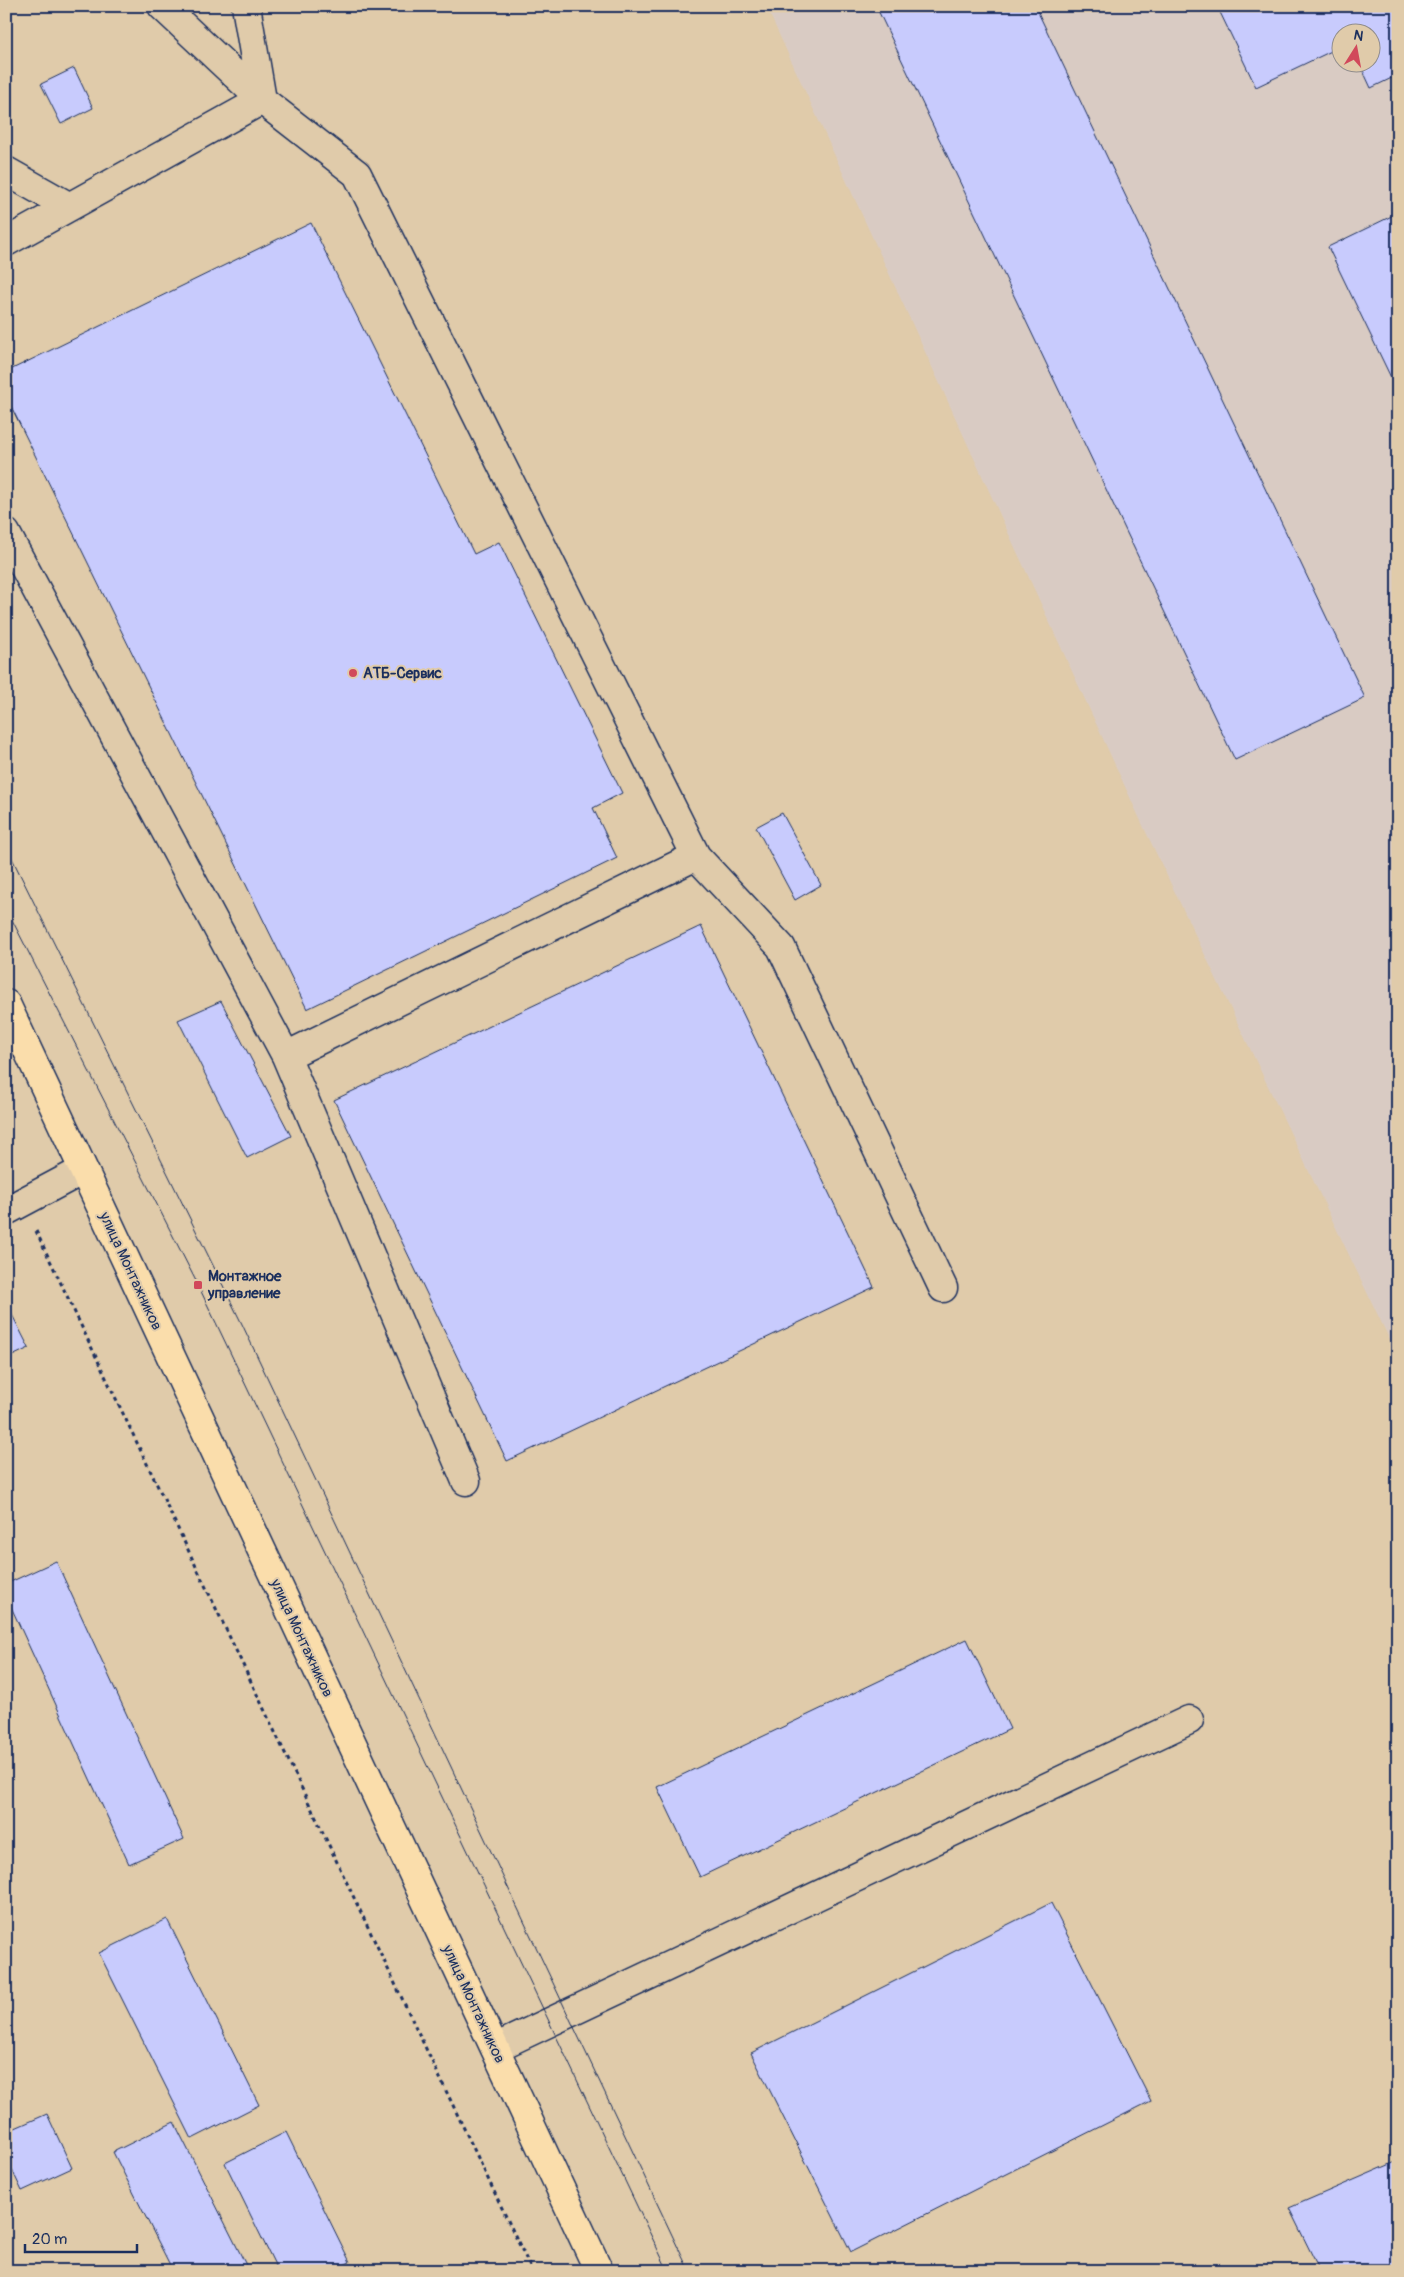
<svg xmlns="http://www.w3.org/2000/svg" width="1404" height="2277" font-family="Pangolin,sans-serif">
<style>
.built{fill:#d9cbc3;fill-rule:evenodd}
.building{fill:#c8cbfd;stroke:#1b2f5e}
.lines{fill:none;stroke-linecap:round;stroke-linejoin:round}
.minor-casing{stroke:#1b2f5e;stroke-width:31}
.major-casing{stroke:#1b2f5e;stroke-width:31}
.path{stroke:#1b2f5e;stroke-width:3;stroke-dasharray:4 4;stroke-linecap:butt}
.minor{stroke:#e0cbaa;stroke-width:28}
.major{stroke:#faddab;stroke-width:28}
.tram{stroke:#1b2f5e;stroke-width:1}
.poi-dot{fill:#d1495b;stroke:#e0cbaa;stroke-width:2}
.labels{text-anchor:middle;stroke-width:4;stroke-linejoin:round;paint-order:stroke}
.poi-label{font-size:15px;font-weight:bold;fill:#1b2f5e;stroke:#e0cbaa;text-anchor:start}
.street-label{font-size:15px;fill:#1b2f5e;stroke:#e0cbaa}
</style>
<rect width="100%" height="100%" fill="#e0cbaa"/>
<filter id="ink" filterUnits="userSpaceOnUse"><feTurbulence type="fractalNoise" baseFrequency=".02" numOctaves="2"/><feDisplacementMap in="SourceGraphic" scale="10" xChannelSelector="R" yChannelSelector="G"/><feConvolveMatrix kernelMatrix="1 2 1 2 8 2 1 2 1" color-interpolation-filters="sRGB"/></filter>
<g filter="url(#ink)">
<path class="built" d="M766,6H1398V1357L1145,830ZM1342,32H1372V62H1342Z"/>
<path class="building" d="M876,6H1035L1365,698L1235,760Z
M1217,6H1398V75L1371,88L1359,62H1372V32H1342V46L1256,87Z
M74,68L93,108L61,124L41,84Z
M1398,213V392L1328,247Z
M311,223L474,554L499,542L622,793L593,808L617,858L307,1009L6,396V372Z
M782,813L821,885L795,900L756,827Z
M701,926L874,1287L507,1461L334,1100Z
M221,1001L291,1136L247,1158L178,1020Z
M6,1303L29,1348L6,1359Z
M56,1561L184,1839L129,1864L6,1596V1584Z
M967,1639L1010,1729L700,1877L657,1787Z
M1051,1903L1151,2101L851,2252L751,2053Z
M167,1919L259,2105L192,2139L99,1953Z
M47,2114L72,2168L22,2191L6,2157V2132Z
M174,2122L249,2271H173L113,2152Z
M286,2132L350,2262L331,2271H278L225,2163Z
M1398,2161V2271H1320L1289,2208Z"/>
<g class="lines">
<defs>
<path id="minor" d="M162,6L262,100L246,6
M6,171L68,206
M6,242L262,100L357,174L696,856L286,1056L6,533
M696,856L781,947L943,1288
M286,1056L466,1481
M6,1211L83,1170
M495,2048L1189,1720"/>
<path id="major" d="M6,1004L599,2271"/>
</defs>
<use href="#minor" class="minor-casing"/>
<use href="#major" class="major-casing"/>
<path class="path" d="M36,1231L532,2271"/>
<use href="#minor" class="minor"/>
<use href="#major" class="major"/>
<path class="tram" d="M6,846L242,1324L689,2271
M6,908L198,1285L668,2271"/>
</g>
</g>
<g class="poi-dot">
<circle cx="353" cy="673" r="5"/>
<rect x="193" y="1280" width="10" height="10" rx="2.5"/>
</g>
<g class="labels">
<g class="poi-label">
<text x="363" y="678">АТБ-Сервис</text>
<text x="208" y="1281">Монтажное<tspan x="208" dy="17">управление</tspan></text>
</g>
<g class="street-label">
<text transform="translate(131 1271) rotate(65)" y="5">улица Монтажников</text>
<text transform="translate(302 1638) rotate(65)" y="5">улица Монтажников</text>
<text transform="translate(474 2004) rotate(65)" y="5">улица Монтажников</text>
</g>
</g>
<rect width="1404" height="2277" fill="none" stroke="#e0cbaa" stroke-width="25"/>
<rect x="12" y="12" width="1379" height="2252" fill="none" stroke="#1b2f5e" stroke-width="2" filter="url(#ink)"/>
<g transform="translate(1356 48) rotate(11)"><circle r="24" fill="#e0cbaa" stroke="#918d8c"/>
<path d="M0-4L9 19L0 12L-9 19Z" fill="#d1495b"/>
<text y="-8" font-size="14" font-weight="bold" text-anchor="middle" fill="#1b2f5e">N</text>
</g>
<path d="M25 2244v8h112v-8" fill="none" stroke="#1b2f5e" stroke-width="2.5"/>
<text x="32" y="2244" font-size="15" fill="#1b2f5e" stroke="#e0cbaa" stroke-width="4" paint-order="stroke">20 m</text>
</svg>
